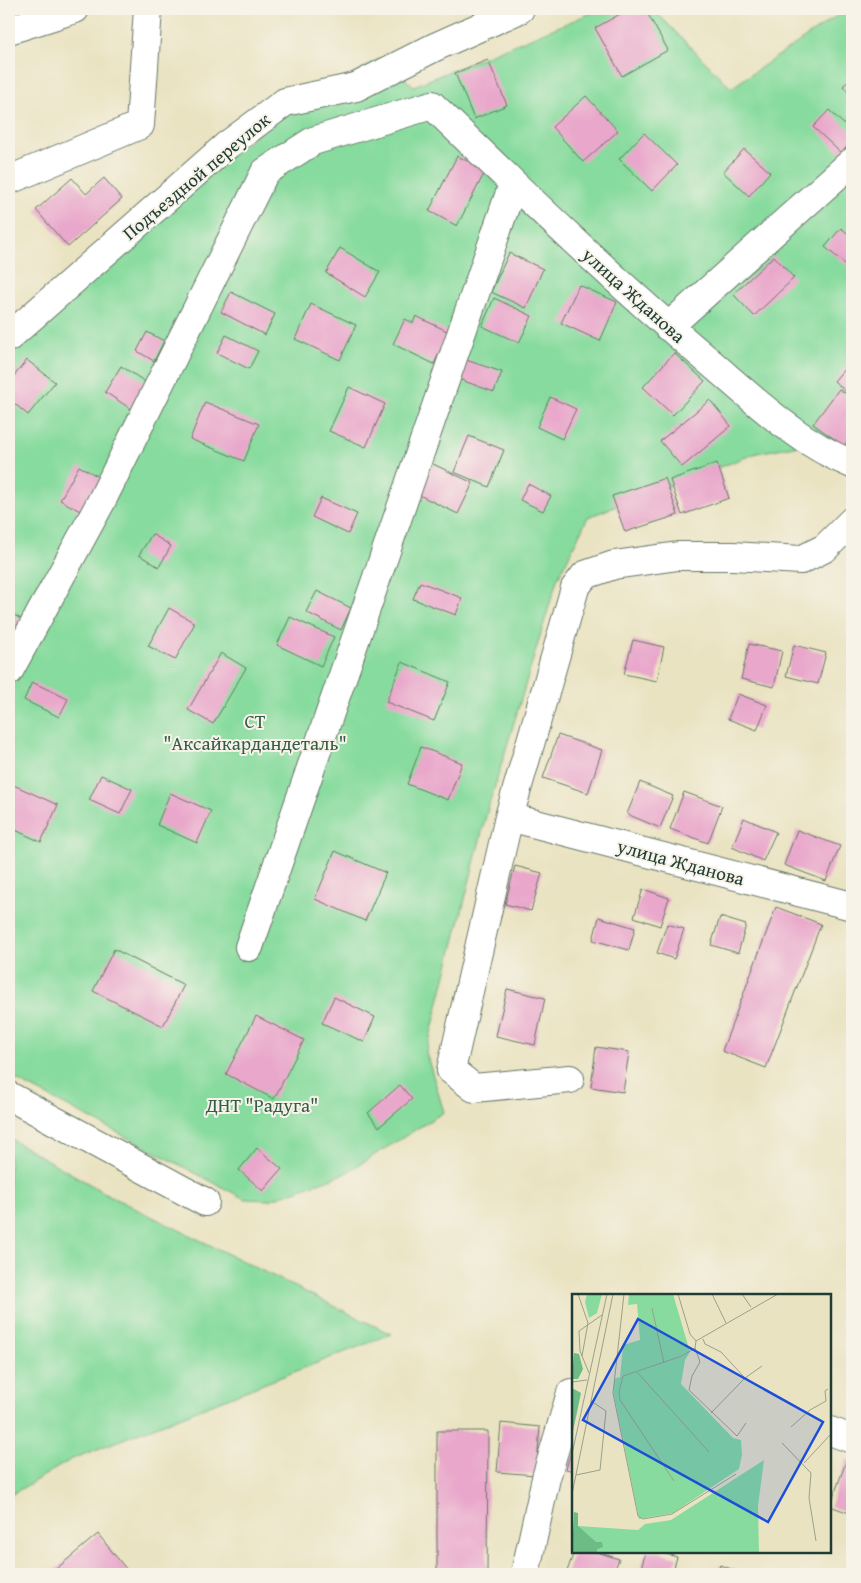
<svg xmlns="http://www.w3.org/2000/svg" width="861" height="1583" font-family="'Gentium Book Plus',serif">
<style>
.green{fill:#87db9e;stroke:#538c69}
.building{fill:#e9a7cb}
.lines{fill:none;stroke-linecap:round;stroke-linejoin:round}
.minor-casing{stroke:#676;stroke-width:30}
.major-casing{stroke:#676;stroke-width:30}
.minor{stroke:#fff;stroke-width:28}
.major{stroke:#fff;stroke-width:28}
.labels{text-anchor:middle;stroke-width:4;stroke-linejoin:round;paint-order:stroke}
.street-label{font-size:19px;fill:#1f3d34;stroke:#f7f3e8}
.park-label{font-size:19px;fill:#345d49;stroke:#f7f3e8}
.inset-road{fill:none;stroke:#99a189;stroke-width:1}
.view{fill:#1d4ed8;fill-opacity:0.15;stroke:#1d4ed8;stroke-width:2.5}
.inset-edge{fill:none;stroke:#1f3d34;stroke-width:2.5}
</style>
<rect width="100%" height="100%" fill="#f7f3e8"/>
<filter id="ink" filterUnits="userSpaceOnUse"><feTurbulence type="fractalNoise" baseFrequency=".02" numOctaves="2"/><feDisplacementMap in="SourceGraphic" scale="10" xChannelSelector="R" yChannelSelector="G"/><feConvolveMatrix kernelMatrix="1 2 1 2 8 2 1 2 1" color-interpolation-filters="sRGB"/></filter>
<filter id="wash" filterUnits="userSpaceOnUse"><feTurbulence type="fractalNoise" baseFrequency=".0096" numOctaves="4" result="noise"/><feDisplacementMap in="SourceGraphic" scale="20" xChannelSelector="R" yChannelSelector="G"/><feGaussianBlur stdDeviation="1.12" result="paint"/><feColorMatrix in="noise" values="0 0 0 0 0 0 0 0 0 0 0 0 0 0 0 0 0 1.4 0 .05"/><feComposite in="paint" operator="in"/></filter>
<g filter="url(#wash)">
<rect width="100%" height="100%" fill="#eae3c2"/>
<path class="green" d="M601,9H653L731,88L847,9H852V436L832,462L804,444L757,453L588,517L557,580L487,812L426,1053L444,1112L344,1174L269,1200L245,1199L9,1076V335L275,120L379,59L414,86Z
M9,1138L114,1198L391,1334L72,1459L9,1496Z"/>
<g id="blocks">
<path class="building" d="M629,9H645L668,50L622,76L595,28Z
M488,60L507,105L474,119L455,73Z
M852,78V97L843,86Z
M586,96L618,131L583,162L552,127Z
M829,110L852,132V141L841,153L813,127Z
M644,133L677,165L652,191L619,159Z
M744,149L770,172L749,196L723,172Z
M457,156L486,170L457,226L429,211Z
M72,178L86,194L104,178L122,199L68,247L36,210Z
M841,228L852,237V270L825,247Z
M340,248L380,272L365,297L326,273Z
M509,253L543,269L526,308L491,292Z
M774,256L794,278L754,316L733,294Z
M579,285L617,302L600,341L561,323Z
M231,292L275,314L265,335L221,312Z
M494,298L532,316L519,343L482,326Z
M311,304L356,325L340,360L295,339Z
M416,316L449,332L434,364L393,344L405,319L413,323Z
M147,332L164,341L154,361L137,351Z
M226,335L258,351L249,369L217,353Z
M674,353L705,381L673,415L643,387Z
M460,358L502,372L494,392L453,377Z
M27,360L55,382L28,415L9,399V382Z
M852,360V397L834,381Z
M121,366L147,383L131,409L105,392Z
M349,387L385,404L366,447L329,431Z
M839,389L852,398V434L844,446L813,424Z
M550,397L576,409L562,439L537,427Z
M710,400L731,426L682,467L660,441Z
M205,402L259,424L244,461L190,439Z
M469,436L504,450L489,487L454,472Z
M431,463L473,483L458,514L417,494Z
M717,463L729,498L682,515L670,480Z
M79,466L101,478L82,512L60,500Z
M665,478L678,515L625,532L612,496Z
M528,484L551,496L543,511L520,500Z
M321,498L357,514L348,534L312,517Z
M152,534L171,546L159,567L139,555Z
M420,582L462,598L456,615L413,599Z
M317,591L351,608L341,630L306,612Z
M169,608L195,623L175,660L148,646Z
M9,612L21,619L9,639Z
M290,617L334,637L321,666L277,645Z
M633,640L664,647L657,681L624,674Z
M749,644L782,651L774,687L741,679Z
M794,645L826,653L818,684L786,676Z
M221,653L246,668L213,724L188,710Z
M402,662L450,682L434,721L386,702Z
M32,682L68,699L59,717L24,700Z
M738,694L767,705L757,730L728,719Z
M558,735L602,750L588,793L543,778Z
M421,747L462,763L448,800L407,784Z
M101,775L132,789L120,814L89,800Z
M640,782L673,796L660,828L627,814Z
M9,783L58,805L41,842L9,827Z
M684,792L722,806L708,843L670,829Z
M170,793L211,811L197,843L157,825Z
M744,818L776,832L763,861L732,847Z
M797,830L840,846L826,881L784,865Z
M335,851L386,873L365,921L315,899Z
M515,866L542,873L531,911L505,904Z
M643,889L669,898L660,926L634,917Z
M776,907L821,924L766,1068L722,1051Z
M599,917L635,928L629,950L593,940Z
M720,917L746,925L738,953L711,945Z
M667,924L684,929L674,959L657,953Z
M114,949L184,985L163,1026L93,991Z
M507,989L545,998L535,1045L496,1036Z
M334,997L375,1017L364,1042L322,1023Z
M256,1016L304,1040L274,1099L226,1074Z
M596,1047L629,1052L623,1092L591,1087Z
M400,1085L412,1099L379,1127L368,1113Z
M257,1148L282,1169L263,1191L239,1170Z
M501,1423L540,1427L536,1475L497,1472Z
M437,1431H488L487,1574H437Z
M573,1445H574V1471L566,1469Z
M847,1459L852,1461V1514L830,1506Z
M98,1534L127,1570L122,1574H50Z
M574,1552H597L619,1559L613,1574H566Z
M646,1552H659L677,1557L672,1574H639Z
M720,1565L745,1574H717Z"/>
</g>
</g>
<g filter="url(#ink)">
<use href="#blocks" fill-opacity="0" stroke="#676" stroke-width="1"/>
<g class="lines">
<defs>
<path id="minor" d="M9,180L140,125L148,9
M668,327L852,162
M9,337L226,146L285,102L356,87L435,47L520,9
M9,671L101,502L265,172L313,141L432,105C523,193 614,281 711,363C754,400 799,443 852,464
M509,817L852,906
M249,947L513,184
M570,1079L474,1088L451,1070L509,817L575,588L585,575L614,565L678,556H733L801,560L825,548L852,521
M9,1096L205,1202
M830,1431L852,1439
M525,1574L546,1478L571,1393"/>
<path id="major" d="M9,30L75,9"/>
</defs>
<use href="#minor" class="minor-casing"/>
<use href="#major" class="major-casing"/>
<use href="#minor" class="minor"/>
<use href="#major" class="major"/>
</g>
</g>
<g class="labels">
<g class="street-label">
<text transform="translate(196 176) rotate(-40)" y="7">Подъездной переулок</text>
<text transform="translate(634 295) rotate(42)" y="7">улица Жданова</text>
<text transform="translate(681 862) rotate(15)" y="7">улица Жданова</text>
</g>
<g class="park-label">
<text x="255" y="728">СТ<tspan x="255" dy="22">"Аксайкардандеталь"</tspan></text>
<text x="262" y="1112">ДНТ "Радуга"</text>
</g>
</g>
<g transform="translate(572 1294)">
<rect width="259" height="259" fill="#eae3c2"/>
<path d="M15,0H30L25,19L17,24L13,8ZM57,0H101L118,58L113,66L109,90L161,144L169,146L170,161L167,175L101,219L67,225L42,101V85L48,83L51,51L68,46L65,10L56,11ZM192,166L186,212L187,259H0L6,232L66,236L73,230L99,226Z" fill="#87db9e"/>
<path d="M2,59L7,60L11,75L6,85H0ZM0,94L9,99L0,142ZM2,218L6,219V232L24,248H30L31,253L25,255V259H0Z" fill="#6dbb85"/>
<path class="inset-road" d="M6,0L16,29L10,62M52,0L41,99L66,222L71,225L100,220L164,180M106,0L118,40L124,47L206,0M140,0L154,29M170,0L179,13M80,14L92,69M131,45L133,50L149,58L173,84M123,54L128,68L120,82L117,96L165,142L174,129M65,78L137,158M17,79L8,57L7,37L30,21M0,88L15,86M139,119L173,84L190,72M219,133L238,116L254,107L253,97L256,95M210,149L239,179L237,204L244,247M0,160L35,0M232,169L259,140M4,181L28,176L34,117L19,107M102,187L48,106L47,98L51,82L110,62L123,54L124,47M0,200L41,0"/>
<path class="view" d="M66,25L251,128L196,228L11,126Z"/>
<rect width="259" height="259" class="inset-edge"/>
</g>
<rect width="861" height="1583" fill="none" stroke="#f7f3e8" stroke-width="30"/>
</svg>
